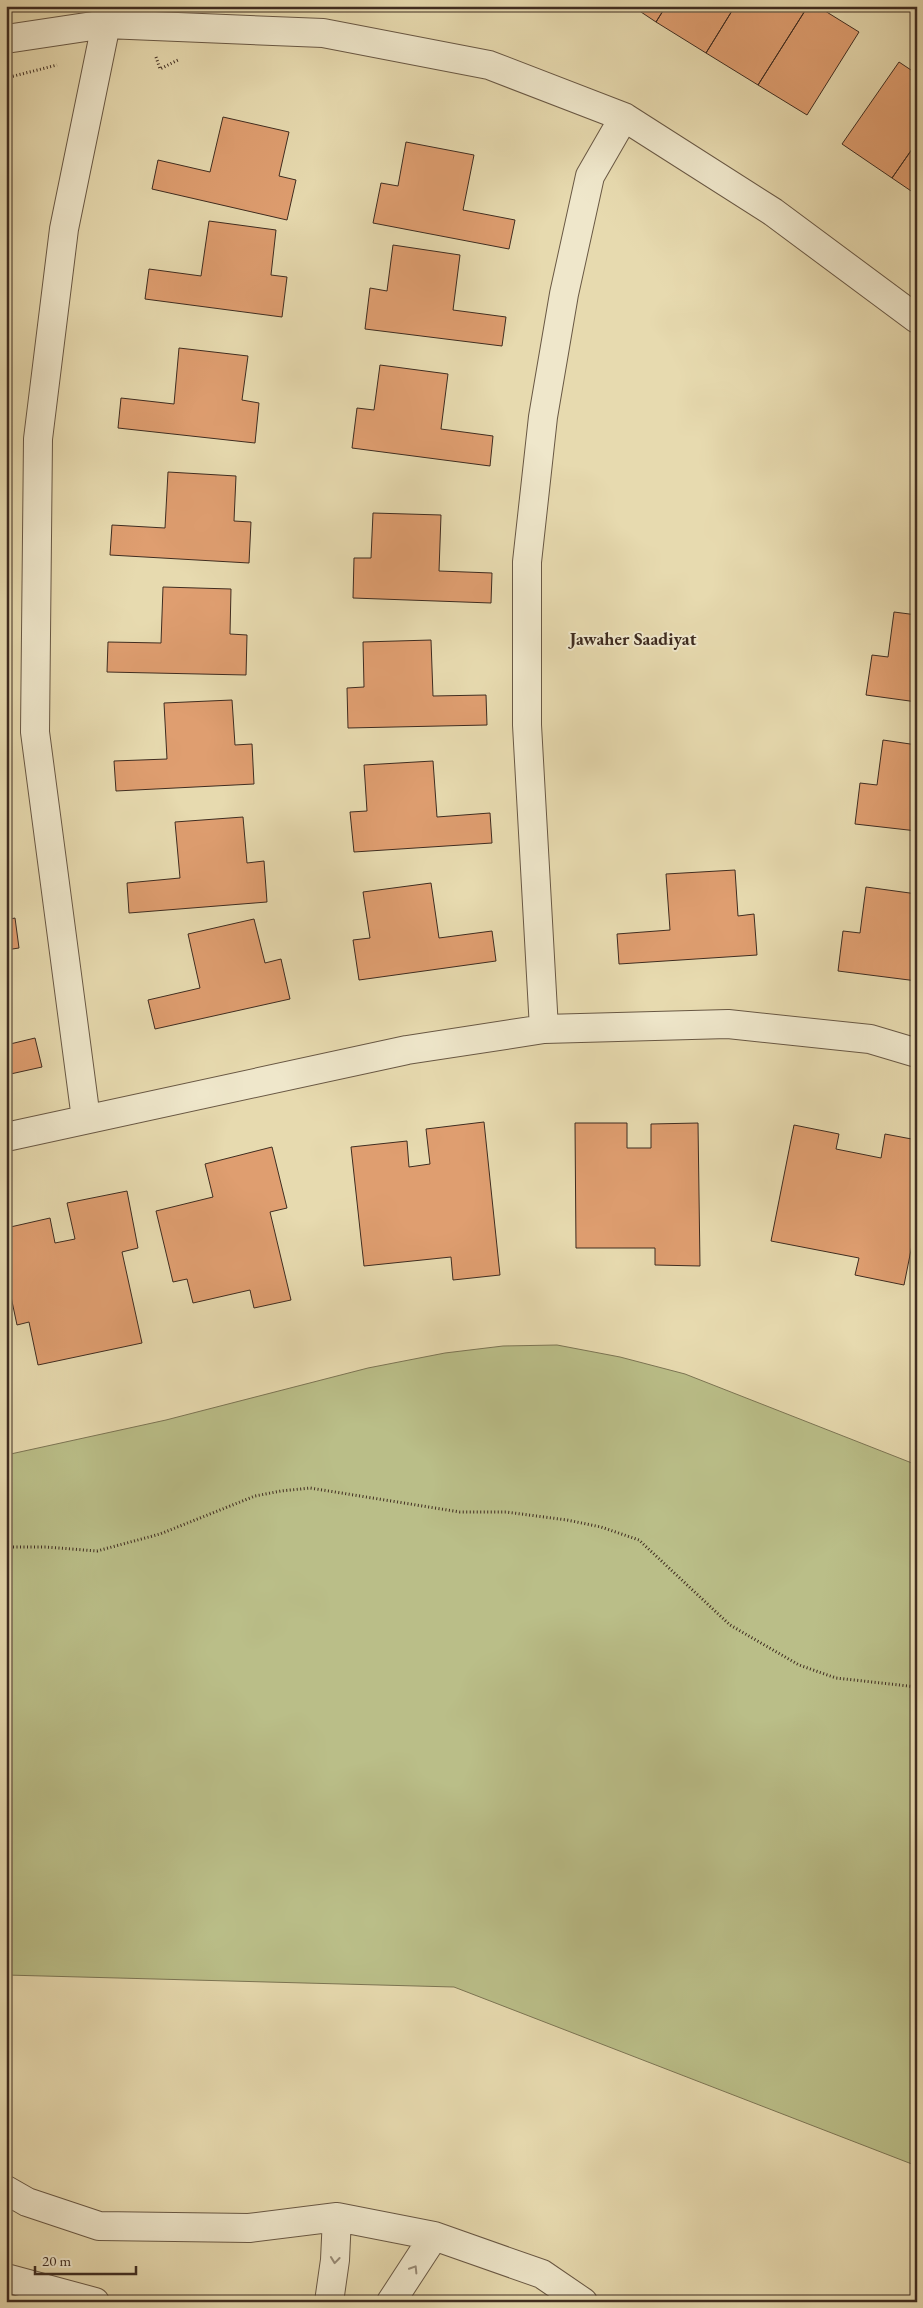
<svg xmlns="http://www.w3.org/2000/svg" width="923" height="2308" font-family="'EB Garamond',serif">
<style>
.green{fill:#babe88;stroke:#7c7554}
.building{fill:#df9e70;stroke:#3f2c20}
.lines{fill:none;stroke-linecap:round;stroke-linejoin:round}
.street-casing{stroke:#695844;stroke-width:30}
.path{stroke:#3f2c20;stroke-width:3;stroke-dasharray:1 2.5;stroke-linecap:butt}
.street{stroke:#efe7cb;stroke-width:28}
.oneway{stroke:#978a76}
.labels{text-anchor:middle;stroke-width:4;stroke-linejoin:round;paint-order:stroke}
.neighbourhood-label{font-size:18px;font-weight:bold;fill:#3f2c20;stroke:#efe7cb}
</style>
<rect width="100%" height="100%" fill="#e7daaf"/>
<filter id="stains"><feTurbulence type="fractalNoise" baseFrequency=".004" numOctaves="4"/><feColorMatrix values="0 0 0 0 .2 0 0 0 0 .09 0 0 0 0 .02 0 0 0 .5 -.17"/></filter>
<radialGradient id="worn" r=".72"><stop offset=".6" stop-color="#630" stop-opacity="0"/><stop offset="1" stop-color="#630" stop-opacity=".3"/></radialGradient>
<path class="green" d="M557,1345L620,1357L685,1374L917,1465V2166L454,1987L6,1975V1455L166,1420L368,1368L445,1353L503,1346Z"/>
<path class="building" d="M632,6H666L656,22Z
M666,6H735L706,53L656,22Z
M735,6H808L758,85L706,53Z
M808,6H817L859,32L807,115L758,85Z
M899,62L917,74V142L892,178L842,144Z
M223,117L289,132L279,176L296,180L287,220L152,189L158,160L210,172Z
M406,142L474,155L463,210L515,220L509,249L373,223L381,183L398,186Z
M917,142V195L892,178Z
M209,221L276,230L271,275L287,277L282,317L145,299L149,269L201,276Z
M393,245L460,255L453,310L506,317L502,346L365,329L370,288L387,291Z
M179,348L248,356L242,400L259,403L255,443L118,428L121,398L174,404Z
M380,365L448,374L441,429L493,436L490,466L352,448L357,408L374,410Z
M168,472L236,476L234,521L251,522L249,563L110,555L112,525L165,528Z
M373,513L441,515L439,571L492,573L491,603L353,598L354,558H371Z
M163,587L231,589L230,634L247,635L246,675L107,672L108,642L161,643Z
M894,612L917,615V702L866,695L872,655L888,657Z
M431,640L433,696L486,695L487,725L348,728L347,688L364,687L363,642Z
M232,700L235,745L252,744L254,784L116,791L114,761L167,759L164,703Z
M883,740L917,745V831L855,824L860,783L877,785Z
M433,761L437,817L490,813L492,843L354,852L350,812L367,811L364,765Z
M243,817L247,863L264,861L267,902L129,913L127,883L180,878L175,822Z
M735,870L738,916L754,914L757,955L619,964L617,934L670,930L666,874Z
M431,883L439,938L492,931L496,961L359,980L353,940L370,938L363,892Z
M866,887L917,894V981L838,971L843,931L860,933Z
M15,918L19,948L6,950V920Z
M254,919L265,963L281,959L290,999L155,1029L148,1000L200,988L188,934Z
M35,1038L42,1067L6,1075V1045Z
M484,1122L500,1275L453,1280L451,1257L364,1266L351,1147L407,1141L409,1167L430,1164L426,1129Z
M575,1123H627V1148H651V1124L698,1123L700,1266L655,1265V1248H576Z
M794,1125L839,1134L836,1149L881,1158L885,1134L917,1140V1220L904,1285L855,1275L859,1258L771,1241Z
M272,1147L287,1208L270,1212L291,1300L254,1308L250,1290L193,1303L187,1279L173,1282L156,1211L213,1197L205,1164Z
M127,1191L138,1248L122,1252L142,1343L38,1365L29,1322L17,1325L6,1273V1228L50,1218L55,1243L75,1239L67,1203Z"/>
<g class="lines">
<defs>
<path id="street" d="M6,39L106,24L323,33L489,65L624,117L773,212L917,319
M544,1029L527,725V562L543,417L564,294L590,176L624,117
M86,1119L35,732L38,439L64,229L106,24
M6,1137L407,1050L544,1029L728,1024L870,1039L917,1053
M6,2190L27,2202L99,2226L249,2228L337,2217L434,2236L542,2274L583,2302
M6,2278L95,2302
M329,2302L335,2260L337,2217
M391,2302L434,2236"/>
</defs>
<use href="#street" class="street-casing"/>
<path class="path" d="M156,57L160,69L178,60
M6,78L57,65
M6,1547H46L97,1551L160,1534L255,1496L281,1491L310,1488L460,1512H506L567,1520L601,1527L639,1540L730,1625L799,1665L836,1678L917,1687"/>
<use href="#street" class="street"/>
</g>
<defs><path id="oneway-chevron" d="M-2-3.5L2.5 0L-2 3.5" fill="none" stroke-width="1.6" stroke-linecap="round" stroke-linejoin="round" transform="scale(1.25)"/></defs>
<g class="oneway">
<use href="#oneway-chevron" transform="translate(335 2260) rotate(96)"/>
<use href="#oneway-chevron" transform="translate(414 2269) rotate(-58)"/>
</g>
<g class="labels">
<g class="neighbourhood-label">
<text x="633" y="645">Jawaher Saadiyat</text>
</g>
</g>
<rect width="923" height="2308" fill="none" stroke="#e7daaf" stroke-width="25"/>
<rect x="8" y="8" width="908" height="2293" fill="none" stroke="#3f2c20" stroke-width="2.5"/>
<rect x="12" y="12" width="898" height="2283" fill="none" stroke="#3f2c20"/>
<path d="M35 2266v8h101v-8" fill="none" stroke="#3f2c20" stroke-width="2.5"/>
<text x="42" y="2266" font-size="15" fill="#3f2c20" stroke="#efe7cb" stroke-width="4" paint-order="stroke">20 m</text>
<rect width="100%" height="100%" filter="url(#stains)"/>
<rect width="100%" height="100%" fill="url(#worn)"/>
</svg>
